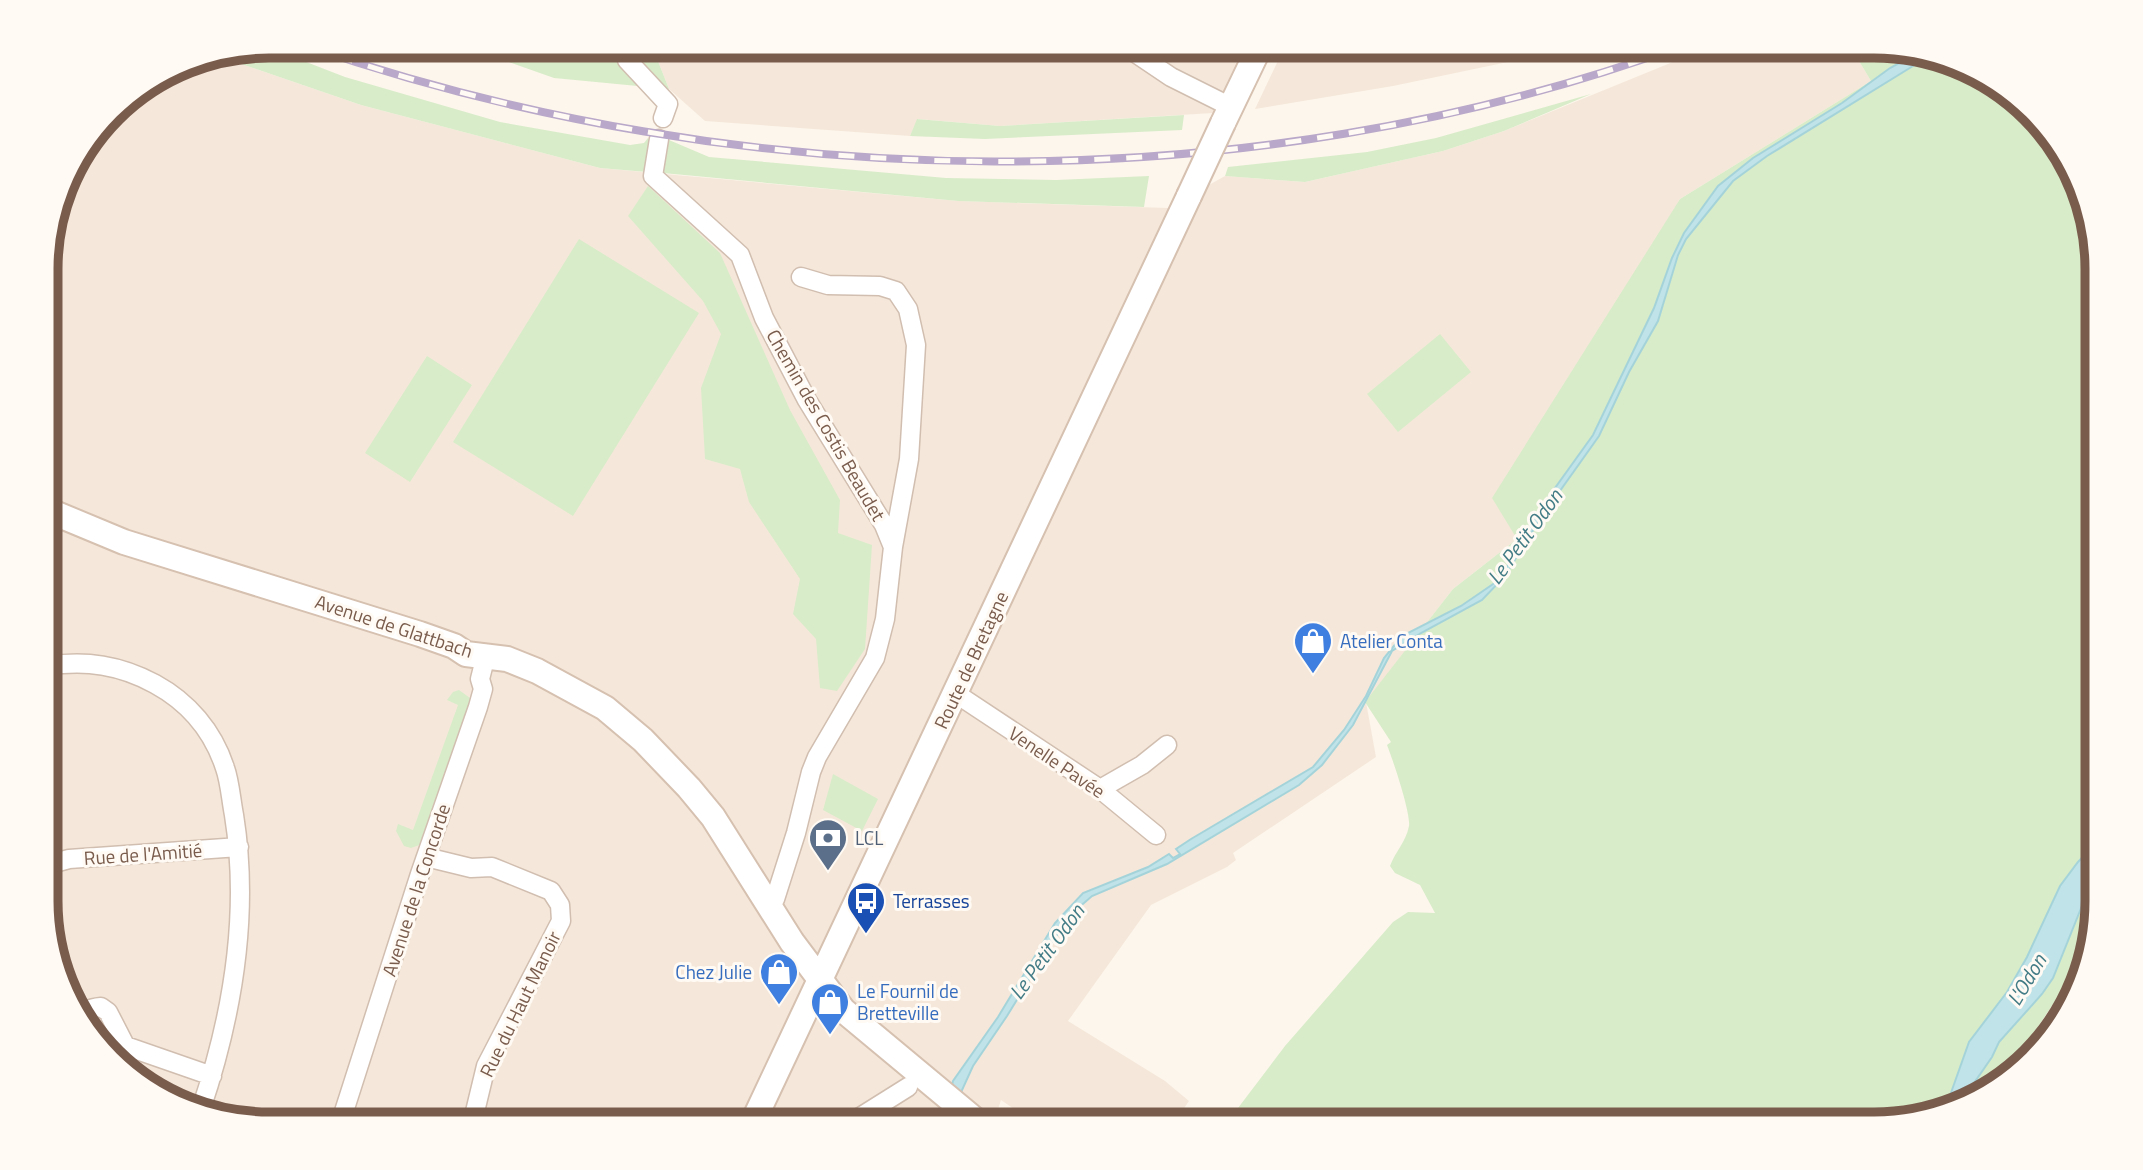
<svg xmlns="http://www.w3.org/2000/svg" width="2143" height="1170" font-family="'Titillium Web',sans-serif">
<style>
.residential{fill:#f5e8da}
.green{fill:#d8ecc9}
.water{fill:#bfe3e8;stroke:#a5d3da;stroke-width:2}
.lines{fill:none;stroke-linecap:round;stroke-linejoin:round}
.street-casing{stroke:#d1beb0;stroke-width:21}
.secondary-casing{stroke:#d6c0b0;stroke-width:28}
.street{stroke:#fff;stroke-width:18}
.secondary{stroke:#fff;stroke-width:24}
.rail-casing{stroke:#b9a8c9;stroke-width:8}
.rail{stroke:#fffaf3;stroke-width:5;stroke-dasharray:16;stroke-linecap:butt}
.secondary-bridge-casing{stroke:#d6c0b0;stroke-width:28;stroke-linecap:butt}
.secondary-bridge{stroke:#fff;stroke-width:24}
.labels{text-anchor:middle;stroke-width:6;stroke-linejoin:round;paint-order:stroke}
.street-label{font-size:19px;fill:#7a5c4d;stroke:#fffaf3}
.shop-label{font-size:19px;fill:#366cbe;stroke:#fffaf3;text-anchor:start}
.service-label{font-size:19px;fill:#4e5e75;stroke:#fffaf3;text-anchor:start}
.transit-label{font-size:19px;fill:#164399;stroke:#fffaf3;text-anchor:start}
.water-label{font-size:21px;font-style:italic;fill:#437c86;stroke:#fffaf3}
.rim{fill:none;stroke:#7a5c4d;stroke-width:9}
</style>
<rect width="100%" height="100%" fill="#fdf6ec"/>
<path class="residential" d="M652,46H1244L1213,113L1000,126L918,119L910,136L705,121L669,89Z
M1285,46H1585L1393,86L1255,109Z
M1712,46H1850L1871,81L1680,199L1517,539L1453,589L1366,702L1376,757L1233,853L1236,860L1227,867L1151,905L1068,1021L1165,1081L1189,1101L1173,1124H1036L1001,1100L993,1124H269L170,1101L83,1026L47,931L46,254L69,170L121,101L184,62L218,56L361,105L600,168L958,201L1168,208L1225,176L1305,182L1443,151L1504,131Z"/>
<path class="green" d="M265,46L345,77L500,122L630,145L644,143L648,138L654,146L647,172L600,168L361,105L218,56Z
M464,46H652L669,89L554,78Z
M1850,46H1874L1973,69L2060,144L2096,240L2097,902L2089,939L2073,974L1998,1087L1889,1124H1229L1238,1108L1285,1046L1393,922L1408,912L1435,913L1420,885L1395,873L1390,866C1395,852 1406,842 1409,826C1411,814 1393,760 1387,745L1391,742L1365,702L1453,589L1517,539L1492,498L1680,199L1871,81Z
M1591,94L1504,131L1443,151L1305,182L1225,176L1228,167L1367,152L1436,138Z
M1184,115L1182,130L985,139L910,136L917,119L1000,126Z
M669,140L709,157L946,178L1056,180L1149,176L1144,207L958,201L663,173Z
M648,186L720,253L790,410L840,500L838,533L872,545L865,649L837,691L820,688L816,639L793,614L800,579L749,502L740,469L705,459L701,388L721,334L703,301L628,216Z
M579,239L699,313L573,516L453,442Z
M1440,334L1471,372L1398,432L1367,394Z
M427,356L472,385L410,482L365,453Z
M459,690L470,698L468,706L472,708L425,843L411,848L404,846L396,831L398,824L413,830L458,705L447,700L453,692Z
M833,774L878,799L862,831L823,810Z"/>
<path class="water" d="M1914,55L1926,58L1767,156L1733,181L1686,239L1678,255L1658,321L1629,372L1599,436L1540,519L1505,576L1482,600L1421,633L1392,651L1353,725L1322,765L1299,785L1167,864L1092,896L1068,917L1007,1016L973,1066L962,1090L953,1124H943L953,1081L998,1017L1055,923L1083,893L1148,867L1169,854L1173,858L1180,854L1176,849L1191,839L1313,767L1344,730L1366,696L1384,658L1402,636L1461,606L1496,582L1510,562L1537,513L1593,435L1654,308L1672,258L1684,233L1718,186L1753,158L1842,103L1890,68Z
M2097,842V875L2092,881L2053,978L2042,994L1999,1042L1992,1057L1972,1086L1970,1096L1947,1104L1969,1042L2007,992L2027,957L2060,886L2078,862Z"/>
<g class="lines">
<defs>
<path id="street" d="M624,46L627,60L668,104L663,118
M1125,46L1171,77L1231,107
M659,139L653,176L740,255L764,318L807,400L884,525L893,547
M47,666C86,660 120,665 155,684C188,702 213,731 225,768C230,782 231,800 234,815C250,915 233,1014 201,1109
M955,693L1100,789L1156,835
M1100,789L1142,765L1167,745
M426,857L471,868L492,867L551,891L560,905L561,921L486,1066L472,1124
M47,865L69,859L239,847
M768,905L775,899L796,833L811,772L817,757L875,658L885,619L893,547L909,459L916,345L908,309L896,291L880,286L828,285L801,277
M81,1019C85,1009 91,1008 101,1007L108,1012L125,1045
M94,1035L212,1076
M340,1124L420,874L478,707L483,689L480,679L486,655
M849,1124L908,1087"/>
<path id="secondary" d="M1223,123L1260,46
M47,510L124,542L420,634L454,646L466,654L507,659L537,671L605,708L643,740L689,788L713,817L792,942L843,1010L980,1124
M752,1124L1189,196"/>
</defs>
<use href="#street" class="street-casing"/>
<use href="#secondary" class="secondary-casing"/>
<use href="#street" class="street"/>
<use href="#secondary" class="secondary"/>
<defs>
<path id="rail" d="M307,46C743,196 1246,204 1681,46"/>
</defs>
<use href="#rail" class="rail-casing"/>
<use href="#rail" class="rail"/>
<defs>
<path id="secondary-bridge" d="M1189,196L1223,123"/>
</defs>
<use href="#secondary-bridge" class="secondary-bridge-casing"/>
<use href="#secondary-bridge" class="secondary-bridge"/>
</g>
<defs>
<symbol id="shop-pin" viewBox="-11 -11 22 30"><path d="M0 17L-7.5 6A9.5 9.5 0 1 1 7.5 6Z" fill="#3f7fe0" stroke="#fffaf3"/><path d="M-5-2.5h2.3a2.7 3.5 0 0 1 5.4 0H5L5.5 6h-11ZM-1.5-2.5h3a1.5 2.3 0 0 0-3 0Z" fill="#fff"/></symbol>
<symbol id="bank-pin" viewBox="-11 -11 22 30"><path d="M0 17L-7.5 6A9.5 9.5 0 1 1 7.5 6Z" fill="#5c6f8a" stroke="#fffaf3"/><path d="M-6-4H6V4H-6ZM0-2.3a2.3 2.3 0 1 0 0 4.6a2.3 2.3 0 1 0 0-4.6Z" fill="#fff"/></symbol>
<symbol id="bus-pin" viewBox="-11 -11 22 30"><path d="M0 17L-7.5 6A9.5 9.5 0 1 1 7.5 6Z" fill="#1a4fb4" stroke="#fffaf3"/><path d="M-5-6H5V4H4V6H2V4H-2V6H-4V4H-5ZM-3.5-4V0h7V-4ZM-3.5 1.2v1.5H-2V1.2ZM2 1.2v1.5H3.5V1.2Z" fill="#fff"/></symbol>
</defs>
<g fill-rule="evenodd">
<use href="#shop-pin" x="1291" y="619" width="44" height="60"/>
<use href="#bank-pin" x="806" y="816" width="44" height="60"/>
<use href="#bus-pin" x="844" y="879" width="44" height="60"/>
<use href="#shop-pin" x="757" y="950" width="44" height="60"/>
<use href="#shop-pin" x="808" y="980" width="44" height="60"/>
</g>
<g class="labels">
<g class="street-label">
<text transform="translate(826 425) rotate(60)" y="7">Chemin des Costis Beaudet</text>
<text transform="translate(394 626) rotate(18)" y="7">Avenue de Glattbach</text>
<text transform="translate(971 660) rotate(-65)" y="7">Route de Bretagne</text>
<text transform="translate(1057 762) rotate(34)" y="7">Venelle Pavée</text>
<text transform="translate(143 854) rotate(-4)" y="7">Rue de l'Amitié</text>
<text transform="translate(416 890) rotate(-72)" y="7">Avenue de la Concorde</text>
<text transform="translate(520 1004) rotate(-64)" y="7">Rue du Haut Manoir</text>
</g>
<g class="shop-label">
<text x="1340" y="648">Atelier Conta</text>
<text x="752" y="979" text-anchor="end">Chez Julie</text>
<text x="857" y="998">Le Fournil de<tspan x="857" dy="22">Bretteville</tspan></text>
</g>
<g class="service-label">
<text x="855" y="845">LCL</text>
</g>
<g class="transit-label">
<text x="893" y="908">Terrasses</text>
</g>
<g class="water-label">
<text transform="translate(1525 537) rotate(-54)" y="7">Le Petit Odon</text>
<text transform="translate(1047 952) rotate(-54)" y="7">Le Petit Odon</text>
<text transform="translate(2027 980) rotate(-59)" y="7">L'Odon</text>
</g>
</g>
<path d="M0 0H2143V1170H0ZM269 58H1874A211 211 0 0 1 2085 269V901A211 211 0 0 1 1874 1112H269A211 211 0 0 1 58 901V269A211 211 0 0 1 269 58Z" fill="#fffaf3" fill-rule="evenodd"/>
<path class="rim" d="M269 58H1874A211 211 0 0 1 2085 269V901A211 211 0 0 1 1874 1112H269A211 211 0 0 1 58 901V269A211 211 0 0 1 269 58Z"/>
</svg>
